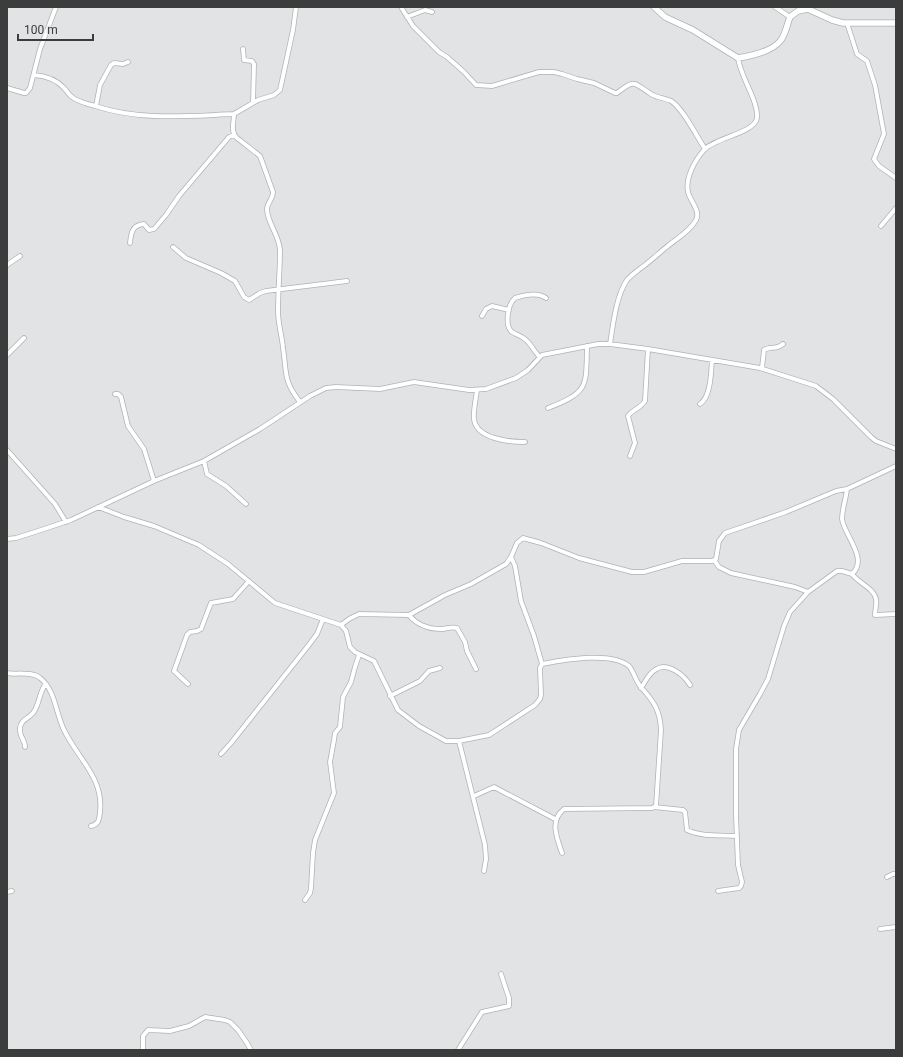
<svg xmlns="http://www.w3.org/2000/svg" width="903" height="1057" font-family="Roboto,sans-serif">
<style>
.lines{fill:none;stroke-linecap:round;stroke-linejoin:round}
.street-casing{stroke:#b1b2b3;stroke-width:5.5}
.secondary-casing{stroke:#b1b2b3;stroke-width:7}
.street{stroke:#fff;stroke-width:4}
.secondary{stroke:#fff;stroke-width:5.5}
</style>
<rect width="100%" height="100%" fill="#e1e3e4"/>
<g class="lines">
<defs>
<path id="street" d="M296,7L293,30L280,90L274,95L258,100L234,114C234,122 230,132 237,138L260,156L273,192C273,199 267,203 267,209C267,223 279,234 280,250C280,270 278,291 278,311C278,324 282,336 283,348C287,374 283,380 300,402
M401,7L413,26L439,52L447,57L464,72L476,85L492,86L539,72H554L562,74L577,79L594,83L615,93H617C636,78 633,83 651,94C657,98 665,98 671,101C683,108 697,137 705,149
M775,7L790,17
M407,17L425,10L432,12
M847,23L857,54L867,61L875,85L884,134L874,159L879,166L896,178
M243,49L244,60L252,61L254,64L253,103
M34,75C46,76 56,79 64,88C67,91 69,95 72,97C78,102 88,104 95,106C141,121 186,116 234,114
M7,88L24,93H26L30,88L40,49L56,7
M96,106L100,85L111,65L114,63L123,64L128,62
M881,226L896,208
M130,243C131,233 132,225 144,224L149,230L154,229L166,215L179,196L229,137L234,135
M173,247L186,258L221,273L235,281L244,297L249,300L260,293L266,291L347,281
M7,265L20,256
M482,316L486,309L492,306L509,310
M610,344C613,325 616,296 627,280C631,275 636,272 641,268C651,261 660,252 669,245C678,238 691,230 696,220C701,211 690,201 688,192C685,178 695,160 704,150C714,138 755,133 757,118C759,102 740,76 738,58
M7,355L24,338
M540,357C534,352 532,345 526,340C522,336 517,335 512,332C504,325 508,304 515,298C524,295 538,292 546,298
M762,368L764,350C770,346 777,350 783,344
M477,390C476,399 473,410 474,419C476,439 510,442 525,442
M115,394H118L121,397L128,426L144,449L154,481
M700,404C711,397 711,372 712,360
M548,408C589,392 586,387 587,346
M7,450L55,504L66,522
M630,456L635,443L628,416C632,410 641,408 645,401L648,349
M204,461L207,474L226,486L246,504
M98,507L124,517L154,526L199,545L228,564L275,603L341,625L346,631L350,647L355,652L374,661L398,710L419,726L446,741H459L489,735L535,705L540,699L541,695L540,668L542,664C564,660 611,651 629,666C634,672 636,682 641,687C654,702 660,710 661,730L656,806L652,808L564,809C549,821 557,838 562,853
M7,539L16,538L35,532L71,520L154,481L204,461L260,429L310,396L326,388L336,387L380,389L414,382L469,390L486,389L516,378L528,370L542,355L598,344H610L648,349L760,368L816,386L833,399L871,437L876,441L896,449
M511,557L515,566L521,601L534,636L542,664
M714,560L719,567L731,573L795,587L808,592
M852,574C858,583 874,588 876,599C877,604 875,610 875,615L896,614
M409,615C416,624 428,629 441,629C446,629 451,626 457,628L465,642L467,651L476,669
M341,625L349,619L359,614L409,615L445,595L471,584L506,564L511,557L517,543L523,538L541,543L579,558L632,572H644L682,561H713L716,559L719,541L725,533L786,512L836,491L847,489
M7,673C16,675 32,671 40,678C55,689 56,714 64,730C78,759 104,778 100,812C99,820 99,824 91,826
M188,684L174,671L187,635L190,632L197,631L201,629L211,603L233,599L249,581
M641,688C645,682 649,673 655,670C667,661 684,675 690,685
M390,696L420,681L429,671L440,668
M459,741L485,845L486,859L484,871
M25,747C25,740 19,736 20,729C20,720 28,719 33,713C40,704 39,691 46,684
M221,754L231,743L308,646L317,634L323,619
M474,796L494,787L555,819
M654,807L683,810L685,812L687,830C702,837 720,835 737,836
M887,877L893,874H896
M718,891L739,888L741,886L742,882L738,865L736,816V749L739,730L760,694L768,679L784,626L790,612L808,592L837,571H842L852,574C869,559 844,535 842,519C842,509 846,499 847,489L896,466
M7,892L12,891
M305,900L310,893L311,888L313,853L315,840L334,793L330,762L334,740L335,733L340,727L343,697L351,682L355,667L359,655
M880,929L896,927
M143,1050V1036L148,1030L170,1031L189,1026L205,1017L225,1020L230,1022L238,1030L247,1043L251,1050
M458,1050L482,1012L509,1006V998L501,974"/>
<path id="secondary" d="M654,7L665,17L693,30L738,58C751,56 773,51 781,40C786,33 787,24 790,17L798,11L808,9L832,20L843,23H896"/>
</defs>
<use href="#street" class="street-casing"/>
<use href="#secondary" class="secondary-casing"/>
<use href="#street" class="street"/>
<use href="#secondary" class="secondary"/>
</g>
<rect width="903" height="1057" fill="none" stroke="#3b3c3c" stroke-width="16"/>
<path d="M18 34v6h75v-6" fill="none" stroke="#3b3c3c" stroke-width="2"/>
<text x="24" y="34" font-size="12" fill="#3b3c3c" stroke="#e1e3e4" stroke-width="3" paint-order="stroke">100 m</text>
</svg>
